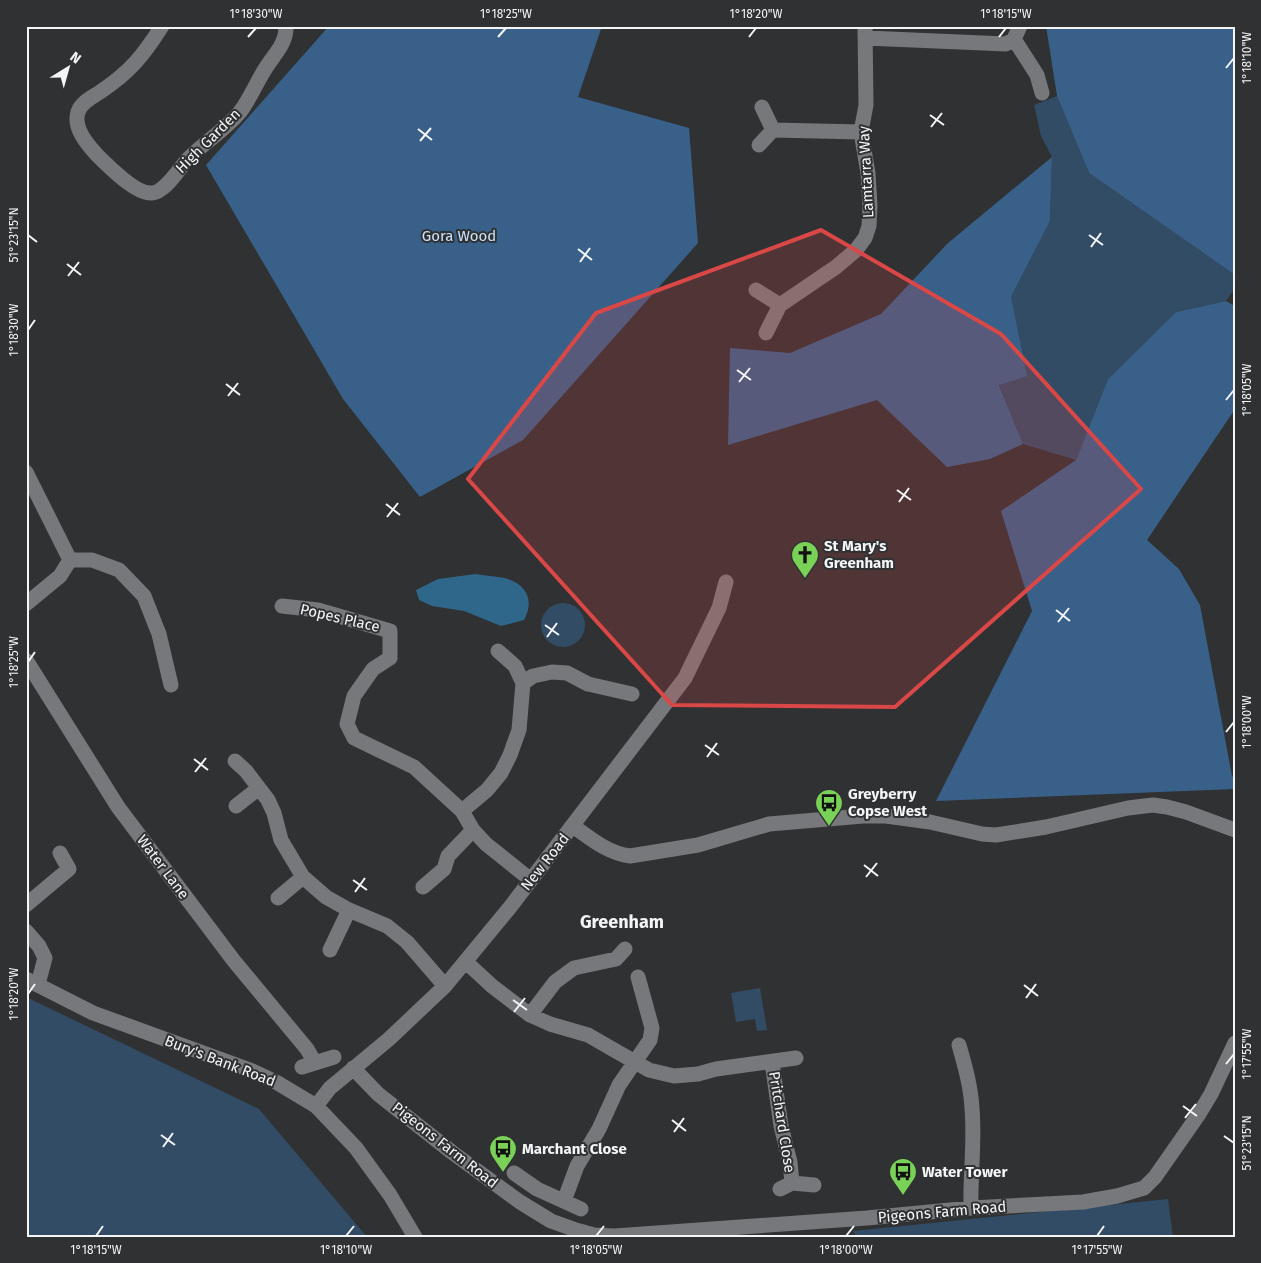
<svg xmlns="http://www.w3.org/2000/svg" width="1261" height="1263" font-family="'Fira Sans',sans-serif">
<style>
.green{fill:#334c66}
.forest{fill:#386089}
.water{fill:#2f678a}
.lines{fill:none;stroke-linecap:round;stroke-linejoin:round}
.minor{stroke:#76787b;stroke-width:15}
.marked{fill:#da4747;fill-opacity:0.2;stroke:#da4747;stroke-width:4;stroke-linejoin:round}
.ticks{fill:none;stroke:#f4f5f7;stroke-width:2}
.labels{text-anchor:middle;stroke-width:4;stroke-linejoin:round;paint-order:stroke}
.street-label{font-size:15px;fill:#f4f5f7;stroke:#2f3133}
.park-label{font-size:15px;fill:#cae2fc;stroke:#2f3133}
.poi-label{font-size:15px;font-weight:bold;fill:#f4f5f7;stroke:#2f3133;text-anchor:start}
.quarter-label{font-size:18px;font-weight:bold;fill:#f4f5f7;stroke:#2f3133}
.neatline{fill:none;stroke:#f4f5f7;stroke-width:2}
.ticks-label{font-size:12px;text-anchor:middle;fill:#f4f5f7}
</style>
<rect width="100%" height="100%" fill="#2f3133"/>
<path class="green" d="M1057,96L1089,173L1235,275V288L1226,301L1176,312L1108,379L1076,460L1023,444L999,384L1011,297L1050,221L1052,157L1041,136L1034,105Z
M541 625a22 22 0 1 1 44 0a22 22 0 1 1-44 0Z
M760,988L767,1030L757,1031L755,1019L736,1022L731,993Z
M26,997L259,1109L367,1237H26Z
M1168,1199L1173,1237H857L853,1231Z"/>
<path class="forest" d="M329,26H602L578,97L689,128L698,243L523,440L420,497L343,399L206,165Z
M1046,26H1235V275L1089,173L1057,96Z
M1052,157L1050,221L1011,297L1027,376L999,385L1023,444L990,459L947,467L877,400L728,445L730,348L790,353L881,314L948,243Z
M1226,301L1235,306V409L1147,540L1179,569L1200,605L1232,776L1235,779V789L936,801L1032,611L1001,511L1076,460L1108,379L1176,312Z"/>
<path class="water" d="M476,574C486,576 499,576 508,579C528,586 534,602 524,620L501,626L464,611L432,606L419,600L416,590L438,579Z"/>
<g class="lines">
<path class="minor" d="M162,26C143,56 130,72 100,92C93,97 81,102 78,112C73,128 87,144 97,155C108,166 137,195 152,193C166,192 179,168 189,158C205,142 225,130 240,112C251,97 257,81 267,66C275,54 287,42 286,26
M866,38L1006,44L1014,39L1020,26
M1014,39L1037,75L1042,93
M762,107L773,130L861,132
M759,145L773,130
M756,290L780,305
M766,333L780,305L836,267L856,250L865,238L869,226L870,206L868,173L861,132L866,105L865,26
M26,472L70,560
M70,560H92L119,570L144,596L159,634L171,685
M26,604L60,576L70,560
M282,606L318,610L390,631V658L373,669L354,696L347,724L354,738L414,767L462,811L473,830L486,844L531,880
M26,660L118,807L234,961L307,1049L315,1063
M523,683L533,676L552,672L567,673L588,684L632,694
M235,761L246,771L268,800L274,813L281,840L303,877L326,897L349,910L387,926L407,942L445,986
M236,806L259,788
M462,811L487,790L501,773L510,755L519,730L523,683L515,666L498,651
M573,826C591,839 608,853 630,856L698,845L769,824L863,816H886L930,822L982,834L996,835L1046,827L1128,808L1153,805L1167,807L1186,812L1235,830
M423,887L444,869L448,856L473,830
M278,898L303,877
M26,905L69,869L60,853
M26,931L39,946L45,958L38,984
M330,950L349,910
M466,962L492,986L530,1015L550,1024L588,1035L649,1070L674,1076L698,1074L716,1069L796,1058
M26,979L93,1013L250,1070L276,1082L316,1106L356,1148L390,1195L415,1237
M530,1015L555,982L574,968L616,959L625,949
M959,1045C965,1066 971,1087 972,1109C975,1142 970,1175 971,1208
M772,1062L781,1126L790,1162L792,1183
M302,1067L334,1057
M353,1068L378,1094L453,1153L520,1202L551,1221L576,1230L594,1235L615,1236L867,1218L971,1208L1083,1202L1117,1196L1144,1188L1155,1177L1199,1114L1211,1094L1235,1043
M316,1106L330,1088L389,1039L445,986L511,906L685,678L719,608L726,582
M514,1173L537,1189L581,1209
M780,1189L792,1183L814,1185
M564,1201L577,1166L599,1129L619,1085L650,1040L652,1028L638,977"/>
</g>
<path class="marked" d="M821,230L1001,334L1141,489L895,707L672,705L468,479L596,313Z"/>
<path class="ticks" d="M248,37L256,28M498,37L506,28M749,37L756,28M999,37L1006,28M1226,68L1234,58M930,115L944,125M931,127L942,113M418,129L432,140M420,141L431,128M28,235L37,242M1089,235L1103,245M1091,247L1101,233M578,249L592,260M580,262L590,248M67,264L81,275M68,276L79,262M28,330L35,320M737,370L751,380M739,382L750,368M226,384L240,395M228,396L238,383M1226,400L1234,390M897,490L911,500M899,502L909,488M386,504L400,515M387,517L398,503M1056,610L1070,621M1058,622L1069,608M545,625L559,635M547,637L557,623M28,662L35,652M1226,732L1234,722M705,745L719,755M707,757L717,743M194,759L208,770M195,772L206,758M864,865L878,876M866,877L877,863M353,880L367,890M355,892L365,878M1024,985L1038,996M28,994L35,984M1026,998L1036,984M513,1000L527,1010M514,1012L525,998M1226,1064L1234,1054M1183,1106L1197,1116M1185,1118L1196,1104M672,1120L686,1131M674,1132L684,1118M161,1135L175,1145M1224,1136L1234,1143M163,1147L173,1133M96,1236L103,1226M346,1236L354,1226M596,1236L604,1226M846,1236L854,1226M1097,1236L1104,1226"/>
<defs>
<symbol id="church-pin" viewBox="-11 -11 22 30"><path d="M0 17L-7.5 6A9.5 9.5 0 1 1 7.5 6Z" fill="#79d157" stroke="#2f3133"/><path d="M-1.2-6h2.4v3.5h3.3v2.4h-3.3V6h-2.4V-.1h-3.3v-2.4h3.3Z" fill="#111"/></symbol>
<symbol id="bus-pin" viewBox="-11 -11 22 30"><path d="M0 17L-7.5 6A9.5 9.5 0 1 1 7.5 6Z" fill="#79d157" stroke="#2f3133"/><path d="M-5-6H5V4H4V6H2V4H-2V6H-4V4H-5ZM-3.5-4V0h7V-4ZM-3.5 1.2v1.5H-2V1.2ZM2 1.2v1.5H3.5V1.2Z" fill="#111"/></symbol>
</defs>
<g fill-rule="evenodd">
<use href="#church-pin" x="789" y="539" width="32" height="43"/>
<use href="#bus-pin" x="813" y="787" width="32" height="43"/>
<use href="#bus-pin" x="487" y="1133" width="32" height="43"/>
<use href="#bus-pin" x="887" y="1156" width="32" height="43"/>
</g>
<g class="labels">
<g class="street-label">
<text transform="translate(208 141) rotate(-45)" y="5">High Garden</text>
<text transform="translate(866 172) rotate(-93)" y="5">Lamtarra Way</text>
<text transform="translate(340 618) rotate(13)" y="5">Popes Place</text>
<text transform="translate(545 862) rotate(-52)" y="5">New Road</text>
<text transform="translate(163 867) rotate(53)" y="5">Water Lane</text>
<text transform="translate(220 1061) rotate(21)" y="5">Bury's Bank Road</text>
<text transform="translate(782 1122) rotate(81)" y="5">Pritchard Close</text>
<text transform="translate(445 1145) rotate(38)" y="5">Pigeons Farm Road</text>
<text transform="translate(942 1212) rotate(-5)" y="5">Pigeons Farm Road</text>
</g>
<g class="park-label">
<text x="459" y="241">Gora Wood</text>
</g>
<g class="poi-label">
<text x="824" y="551">St Mary's<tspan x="824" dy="17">Greenham</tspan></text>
<text x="848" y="799">Greyberry<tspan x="848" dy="17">Copse West</tspan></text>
<text x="522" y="1154">Marchant Close</text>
<text x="922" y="1177">Water Tower</text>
</g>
<g class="quarter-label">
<text x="622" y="928">Greenham</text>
</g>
</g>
<rect width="1261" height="1263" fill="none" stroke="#2f3133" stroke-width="55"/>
<g transform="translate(68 68) rotate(37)" stroke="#2f3133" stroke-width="4" paint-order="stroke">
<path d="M0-4L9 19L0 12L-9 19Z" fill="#f4f5f7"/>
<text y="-8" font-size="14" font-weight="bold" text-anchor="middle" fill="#f4f5f7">N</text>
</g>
<rect x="28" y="28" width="1206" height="1208" class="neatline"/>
<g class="ticks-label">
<text x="256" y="18">1°18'30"W</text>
<text x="506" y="18">1°18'25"W</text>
<text x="756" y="18">1°18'20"W</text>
<text x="1006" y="18">1°18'15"W</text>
<text transform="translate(1247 58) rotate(-90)" y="4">1°18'10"W</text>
<text transform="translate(14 235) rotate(-90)" y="4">51°23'15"N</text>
<text transform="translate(14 330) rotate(-90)" y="4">1°18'30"W</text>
<text transform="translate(1247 390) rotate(-90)" y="4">1°18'05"W</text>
<text transform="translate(14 662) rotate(-90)" y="4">1°18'25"W</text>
<text transform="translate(1247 722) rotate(-90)" y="4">1°18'00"W</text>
<text transform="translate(14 994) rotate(-90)" y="4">1°18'20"W</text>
<text transform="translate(1247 1054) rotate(-90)" y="4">1°17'55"W</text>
<text transform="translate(1247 1143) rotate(-90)" y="4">51°23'15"N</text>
<text x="96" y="1254">1°18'15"W</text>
<text x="346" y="1254">1°18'10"W</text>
<text x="596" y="1254">1°18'05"W</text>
<text x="846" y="1254">1°18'00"W</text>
<text x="1097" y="1254">1°17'55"W</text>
</g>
</svg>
